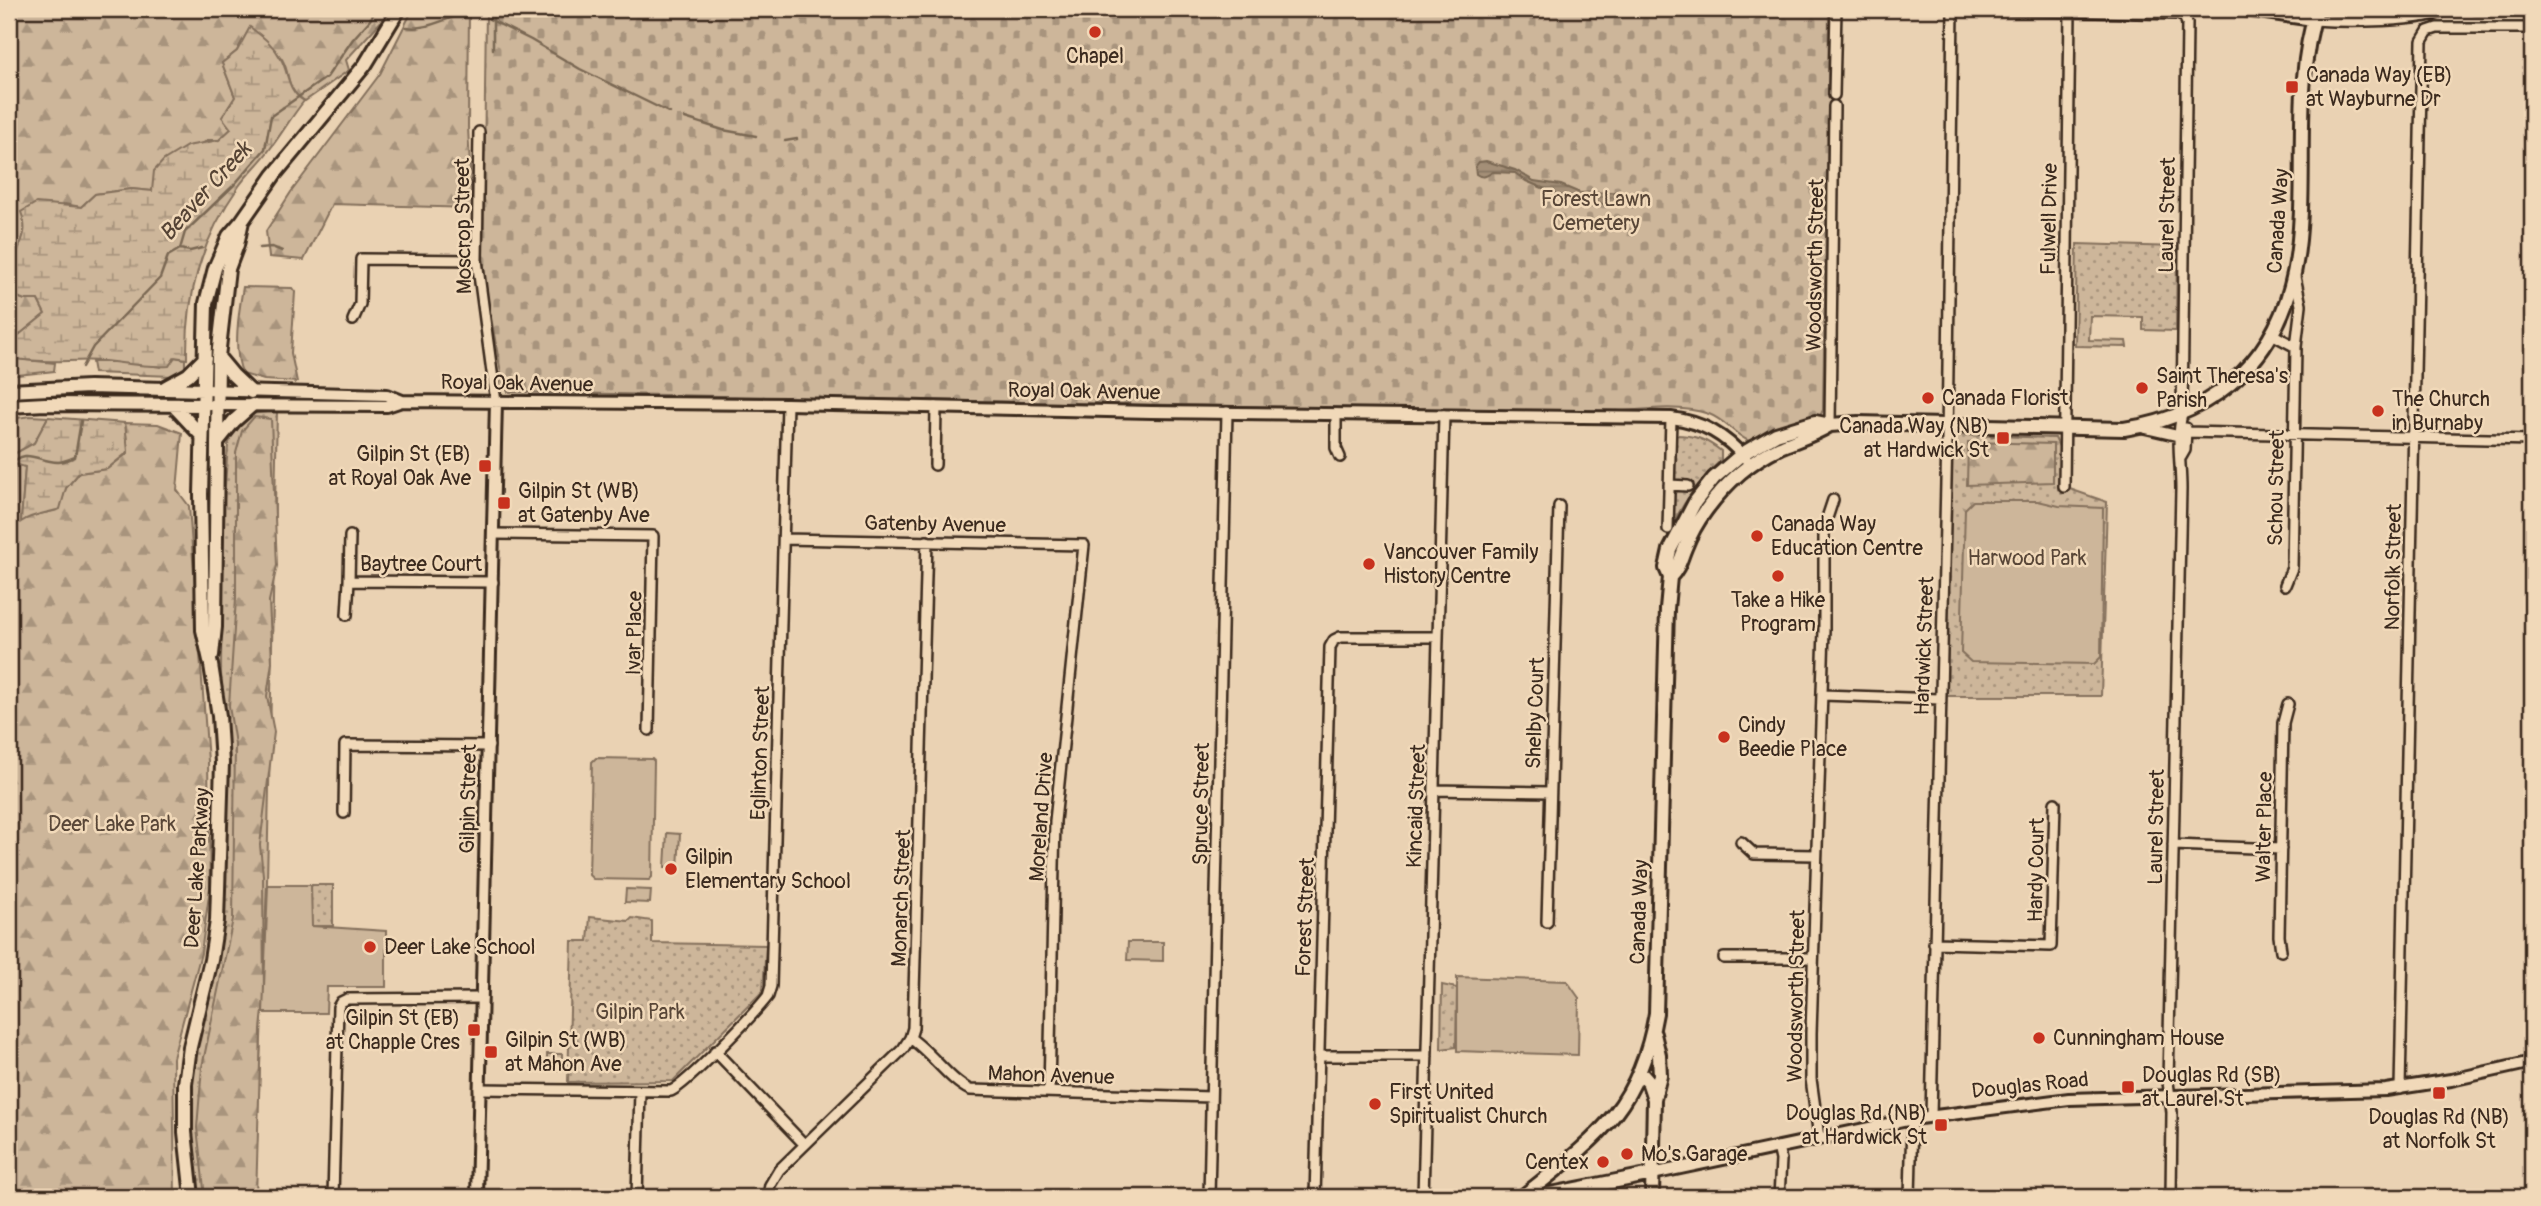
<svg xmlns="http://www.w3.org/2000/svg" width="2541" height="1206" font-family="Pangolin,sans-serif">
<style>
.grass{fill:url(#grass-dots);stroke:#84705c;stroke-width:2}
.forest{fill:url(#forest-firs);stroke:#84705c;stroke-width:2}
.wetland{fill:url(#wetland-marsh);stroke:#84705c;stroke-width:2}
.cemetery{fill:url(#cemetery-stones);stroke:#84705c;stroke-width:2}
.pitch{fill:#cdb69a;stroke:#84705c;stroke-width:2}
.water{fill:url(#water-rules);stroke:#7a6753;stroke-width:2}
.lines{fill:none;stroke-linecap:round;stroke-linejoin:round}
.stream{stroke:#7a6753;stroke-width:2.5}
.minor-casing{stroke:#3b2a1e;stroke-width:14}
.tertiary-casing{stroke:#3b2a1e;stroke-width:16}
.secondary-casing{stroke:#3b2a1e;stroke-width:18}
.minor{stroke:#f1d9b9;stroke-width:9}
.tertiary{stroke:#f1d9b9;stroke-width:10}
.secondary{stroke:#f1d9b9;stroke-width:12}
.poi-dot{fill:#c8321e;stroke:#f1d9b9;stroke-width:2.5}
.labels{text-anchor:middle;stroke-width:5;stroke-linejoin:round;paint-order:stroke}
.poi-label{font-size:21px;fill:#3b2a1e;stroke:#f1d9b9;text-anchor:start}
.park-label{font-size:21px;fill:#584637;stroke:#f1d9b9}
.street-label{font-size:21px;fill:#3b2a1e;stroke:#f1d9b9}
.water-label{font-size:23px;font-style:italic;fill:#554334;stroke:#f1d9b9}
</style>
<defs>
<pattern id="grass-dots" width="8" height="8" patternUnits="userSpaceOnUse" patternTransform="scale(1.75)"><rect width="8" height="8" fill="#cdb69a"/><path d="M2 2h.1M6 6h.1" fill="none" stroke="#a8947d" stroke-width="1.8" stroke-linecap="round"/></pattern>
<pattern id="forest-firs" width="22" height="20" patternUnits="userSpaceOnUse" patternTransform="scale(1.75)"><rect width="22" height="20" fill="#cdb69a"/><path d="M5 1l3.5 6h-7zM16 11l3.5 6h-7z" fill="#a8947d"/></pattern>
<pattern id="wetland-marsh" width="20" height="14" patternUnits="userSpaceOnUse" patternTransform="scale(1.75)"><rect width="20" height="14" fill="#cdb69a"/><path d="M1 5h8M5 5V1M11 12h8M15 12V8" fill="none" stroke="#a8947d"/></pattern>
<pattern id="cemetery-stones" width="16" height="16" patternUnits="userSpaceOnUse" patternTransform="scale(1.75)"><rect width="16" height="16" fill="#cdb69a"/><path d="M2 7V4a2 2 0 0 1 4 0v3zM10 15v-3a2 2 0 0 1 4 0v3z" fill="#a8947d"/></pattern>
<pattern id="water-rules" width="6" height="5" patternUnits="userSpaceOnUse" patternTransform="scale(1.75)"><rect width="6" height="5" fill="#a48f77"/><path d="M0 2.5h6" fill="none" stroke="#877561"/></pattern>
</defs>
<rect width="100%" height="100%" fill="#ead2b3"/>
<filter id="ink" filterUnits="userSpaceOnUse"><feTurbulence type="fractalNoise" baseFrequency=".0143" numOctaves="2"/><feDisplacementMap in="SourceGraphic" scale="14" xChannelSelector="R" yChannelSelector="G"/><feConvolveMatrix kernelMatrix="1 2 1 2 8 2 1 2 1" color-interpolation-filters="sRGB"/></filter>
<g filter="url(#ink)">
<path class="grass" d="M2077,244L2177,247L2176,331L2143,330V317L2090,316L2089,340L2126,341L2127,347L2075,346Z
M277,411L267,881L255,1197H197L191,1136L190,1092L196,1045L220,940L224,905L228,761L221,674L222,526L228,445L237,424L250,414Z
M1675,435C1694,435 1706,439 1721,451V460C1700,480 1683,502 1671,528L1672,495L1681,489L1673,475Z
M1961,435L2055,438L2060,449L2064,487L2107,502L2101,696H1945L1951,452L1954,438Z
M311,885H333V926H311Z
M590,917L629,921L632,918L652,921V943L766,945L763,991L673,1081L568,1082L572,941H588Z
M1442,985L1457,988L1456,1047L1441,1049Z"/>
<path class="forest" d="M9,9H386L385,17L346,60L349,70L305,101C285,90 291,76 283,61C278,51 259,37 250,28L237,51L222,63L235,97L223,117L231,129L219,140H207L153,191L131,189L95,194L81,207L65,204L25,224C24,244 14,259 16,279L9,288L12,295L25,300H38L45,314L9,343Z
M413,9H469L468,127L472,208L332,204L304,260L269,257L266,231L291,192L380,74Z
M243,287L292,288L295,292L291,353L297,382L264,380L243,374C232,353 239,310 243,287Z
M9,344L17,359L55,363L54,371L9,376Z
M174,357L185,359V371L172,376L94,373L92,362H127L161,367Z
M30,416L48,417L34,443L14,454L17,418Z
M254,417L271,419L277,566L269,601L272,662L267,696L274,732L260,845L263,875L264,1001L261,1029L256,1197H205L197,1128L202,1067L233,919L235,744L229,706L236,598V453L242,431Z
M125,423L158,424L182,433L177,490L189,506L208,761L210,888L201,953L173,1058L175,1197H9V833L15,464L25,467L21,521C34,513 46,514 59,509L66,488L79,473L107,469L128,453Z
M1968,442L2053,444V482L1967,485Z"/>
<path class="wetland" d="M250,27C263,37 273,44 281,59C289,73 287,91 304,101C292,116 282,133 270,149C261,162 248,173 239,186C201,240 186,294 187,359L175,357L169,366C150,368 124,363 104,361C75,359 46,364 17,359L9,343L45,314L38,300H25L12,295L9,288L16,279C16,273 14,267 15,261C19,240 30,236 21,212L36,203L81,207L95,194L131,189L152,191L154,171L164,160L187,146L219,140L231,129L222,117L235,97L222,63L237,51Z
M48,417L125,423L128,452L107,469L79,473L66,488L60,509C46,514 34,513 21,522L25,467L15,464L14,454L34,443Z"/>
<path class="cemetery" d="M486,9H1829L1828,91L1832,102L1828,110L1823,410L1820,416L1801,420L1749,441C1735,435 1725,420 1709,414C1673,402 1631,412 1595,413L508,392L503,384L485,284L483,254Z"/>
<path class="pitch" d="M1973,501H2038L2059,506L2103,508L2101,657L2094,664L1971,662L1961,653L1965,509Z
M596,758L652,759L654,761L652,877L649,880L593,879L589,875L592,762Z
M667,833L680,834L678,868L665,867Z
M268,885H311L312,926L386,931V987H327L326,1013H263Z
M626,889L651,890L650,903L625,902Z
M1128,942H1163V961L1127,960Z
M1457,977L1567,981L1579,998L1578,1055L1457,1051Z
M547,1054H562V1070H547Z"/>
<path class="water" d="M1486,161L1515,170L1534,181L1561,185L1580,193L1618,192V197H1622V202H1618L1617,205L1595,203L1592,207L1589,203H1578L1526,181L1515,173L1493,172C1486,176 1483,179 1476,174L1475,167L1479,162Z"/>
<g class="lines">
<path class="stream" d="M489,19L531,40L580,69L670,113
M407,27C426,31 449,16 468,13
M493,49V9
M685,118L723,130L756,136
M785,141L797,139
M259,248L272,247L282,251
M180,249L190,251L202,248
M82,367L93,347L160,278L168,256L180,249L185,232L234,185L265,149L271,116L327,77L353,39L370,20L376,9
M9,466C27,446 37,462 58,462C63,462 70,459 75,457L81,421
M11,1197V1192"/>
<defs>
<path id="minor" d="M1975,9L2178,14L2184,17L2187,23L2182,414C2176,439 2181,463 2181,489L2168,1082L2172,1112L2171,1197
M2325,9H2351
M2474,9L2532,10
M2313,20C2343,22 2425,23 2448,9
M1834,95L1836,9
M479,132L477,260L496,402
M353,320L360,304L361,259L477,260
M2272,334L2296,347
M1336,414V448L1340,457
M1830,425L1834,106
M2140,427L2179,436
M2186,432L2532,440
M2181,457L2185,450L2186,428
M935,465L936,407
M1669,485L1688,486
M2064,487L2070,11
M1668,529L1671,418
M494,534L653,536L649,730
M350,536L349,581L493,582
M784,539L1084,545L1055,821L1049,1091
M2285,585L2292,568L2296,347L2301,305L2295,277
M347,615L349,581
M1822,695L1940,699
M1434,790L1550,792
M344,813L345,745L489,746
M1741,842L1754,854L1816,855
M2173,845L2281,849
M1547,922L1559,506
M1934,943L2051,946L2055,803
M2281,951L2279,936L2283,723L2288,704
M1724,958H1813
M910,1038C931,1052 949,1080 970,1090L1211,1097
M715,1051L804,1144
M1319,1056H1427
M479,1089L671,1091C688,1083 755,1013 768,996L771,986L787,404
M2400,1089L2422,41L2428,31L2437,28H2532
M1931,1116L1947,439L1953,9
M1819,1137L1811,1079V1033L1824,630V527L1833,500
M1778,1147L1781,1160L1779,1197
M333,1197L338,1007L341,1002L347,999L482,998
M637,1197L640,1091
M768,1197L770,1185L779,1170L903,1049L910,1038L913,1028L927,541
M1209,1197L1227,412
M1315,1197L1330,647L1334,640L1340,637H1438
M1423,1197L1444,415
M1910,1197L1912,1119"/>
<path id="tertiary" d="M2238,9L2313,20
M204,390L387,395L402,401
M212,405L387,406L402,401L787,404L1151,412L1671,418C1703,422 1725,435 1746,459
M1652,1174L1912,1119L2069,1099L2386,1090L2451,1080L2532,1062
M477,1197L496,402"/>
<path id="secondary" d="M218,357L233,375L251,392
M166,387L188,375L205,358
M9,391L89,387L204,390
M173,405L202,436
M9,406L45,404L204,405
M217,442L234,421L252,405
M1670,577C1679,568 1680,560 1685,548C1690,535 1697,522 1706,510C1725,484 1750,461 1780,447C1797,440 1814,435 1830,425
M212,655L215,627L218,357L228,269L237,245L242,221
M1640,1072L1648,1081L1654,1099
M192,1197L185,1132V1084L190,1047L211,960L217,921L222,763L219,716L211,665L203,630L201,494L206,303L215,268L229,236L242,221L274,175L365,65L399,9
M1522,1197C1595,1139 1639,1111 1656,1013L1667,609L1670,577L1666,568L1670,550L1695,502L1714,478L1742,454L1776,434L1815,422L1830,425L1858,423L2124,429C2170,422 2210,405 2243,372C2339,276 2278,127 2317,9
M1536,1197L1652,1174
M1652,1197L1654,1099L1660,1075L1659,1055L1654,1034"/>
</defs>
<use href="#minor" class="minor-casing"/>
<use href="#tertiary" class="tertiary-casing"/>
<use href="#secondary" class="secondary-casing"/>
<use href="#minor" class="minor"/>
<use href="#tertiary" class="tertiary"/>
<use href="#secondary" class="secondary"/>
</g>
</g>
<g class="poi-dot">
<circle cx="1095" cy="32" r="7"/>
<rect x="2285" y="80" width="14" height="14" rx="3.5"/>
<circle cx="2142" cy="388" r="7"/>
<circle cx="1928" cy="398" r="7"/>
<circle cx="2378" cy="411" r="7"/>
<rect x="1996" y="431" width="14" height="14" rx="3.5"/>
<rect x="478" y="459" width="14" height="14" rx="3.5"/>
<rect x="497" y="496" width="14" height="14" rx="3.5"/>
<circle cx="1757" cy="536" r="7"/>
<circle cx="1369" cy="564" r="7"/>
<circle cx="1778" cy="576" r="7"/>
<circle cx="1724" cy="737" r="7"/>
<circle cx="671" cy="869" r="7"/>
<circle cx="370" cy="947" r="7"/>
<rect x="467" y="1023" width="14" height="14" rx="3.5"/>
<circle cx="2039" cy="1038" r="7"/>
<rect x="484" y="1045" width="14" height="14" rx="3.5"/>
<rect x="2121" y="1080" width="14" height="14" rx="3.5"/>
<rect x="2432" y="1086" width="14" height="14" rx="3.5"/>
<circle cx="1375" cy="1104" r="7"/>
<rect x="1934" y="1118" width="14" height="14" rx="3.5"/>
<circle cx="1627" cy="1154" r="7"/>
<circle cx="1603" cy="1162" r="7"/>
</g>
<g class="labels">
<g class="poi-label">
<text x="1095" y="63" text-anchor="middle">Chapel</text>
<text x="2306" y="82">Canada Way (EB)<tspan x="2306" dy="24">at Wayburne Dr</tspan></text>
<text x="2156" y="383">Saint Theresa's<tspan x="2156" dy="24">Parish</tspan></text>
<text x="1942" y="405">Canada Florist</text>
<text x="2392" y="406">The Church<tspan x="2392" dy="24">in Burnaby</tspan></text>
<text x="1989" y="433" text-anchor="end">Canada Way (NB)<tspan x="1989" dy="24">at Hardwick St</tspan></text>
<text x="471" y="461" text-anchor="end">Gilpin St (EB)<tspan x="471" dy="24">at Royal Oak Ave</tspan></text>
<text x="518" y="498">Gilpin St (WB)<tspan x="518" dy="24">at Gatenby Ave</tspan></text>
<text x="1771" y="531">Canada Way<tspan x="1771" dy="24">Education Centre</tspan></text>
<text x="1383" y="559">Vancouver Family<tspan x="1383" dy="24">History Centre</tspan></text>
<text x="1778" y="607" text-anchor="middle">Take a Hike<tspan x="1778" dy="24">Program</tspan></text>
<text x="1738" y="732">Cindy<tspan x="1738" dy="24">Beedie Place</tspan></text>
<text x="685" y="864">Gilpin<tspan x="685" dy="24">Elementary School</tspan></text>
<text x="384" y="954">Deer Lake School</text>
<text x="460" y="1025" text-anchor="end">Gilpin St (EB)<tspan x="460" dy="24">at Chapple Cres</tspan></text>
<text x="2053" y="1045">Cunningham House</text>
<text x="505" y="1047">Gilpin St (WB)<tspan x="505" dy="24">at Mahon Ave</tspan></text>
<text x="2142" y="1082">Douglas Rd (SB)<tspan x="2142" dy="24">at Laurel St</tspan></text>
<text x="1389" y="1099">First United<tspan x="1389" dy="24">Spiritualist Church</tspan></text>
<text x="1927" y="1120" text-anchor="end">Douglas Rd (NB)<tspan x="1927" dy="24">at Hardwick St</tspan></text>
<text x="2439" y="1124" text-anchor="middle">Douglas Rd (NB)<tspan x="2439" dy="24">at Norfolk St</tspan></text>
<text x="1641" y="1161">Mo's Garage</text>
<text x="1589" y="1169" text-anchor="end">Centex</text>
</g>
<g class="park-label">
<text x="1596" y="206">Forest Lawn<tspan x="1596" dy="24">Cemetery</tspan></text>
<text x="2027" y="565">Harwood Park</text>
<text x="112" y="831">Deer Lake Park</text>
<text x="640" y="1019">Gilpin Park</text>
</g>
<g class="street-label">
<text transform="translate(2167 215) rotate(-89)" y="7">Laurel Street</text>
<text transform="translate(2049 219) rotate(-89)" y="7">Fulwell Drive</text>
<text transform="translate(2278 221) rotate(-86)" y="7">Canada Way</text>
<text transform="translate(463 226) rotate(-91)" y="7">Moscrop Street</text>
<text transform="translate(1815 265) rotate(-89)" y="7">Woodsworth Street</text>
<text transform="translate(517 383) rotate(1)" y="7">Royal Oak Avenue</text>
<text transform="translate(1084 391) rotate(1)" y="7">Royal Oak Avenue</text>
<text transform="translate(2276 488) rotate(-89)" y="7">Schou Street</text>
<text transform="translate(935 524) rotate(1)" y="7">Gatenby Avenue</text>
<text x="421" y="571">Baytree Court</text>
<text transform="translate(2393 567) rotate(-89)" y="7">Norfolk Street</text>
<text transform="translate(634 633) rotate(-89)" y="7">Ivar Place</text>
<text transform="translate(1924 646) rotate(-88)" y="7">Hardwick Street</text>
<text transform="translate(1535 713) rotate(-88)" y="7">Shelby Court</text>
<text transform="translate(760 753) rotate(-88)" y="7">Eglinton Street</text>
<text transform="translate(468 799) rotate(-89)" y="7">Gilpin Street</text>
<text transform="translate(1201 804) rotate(-89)" y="7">Spruce Street</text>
<text transform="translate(1416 806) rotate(-88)" y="7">Kincaid Street</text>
<text transform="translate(1041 817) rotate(-86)" y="7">Moreland Drive</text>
<text transform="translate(2156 827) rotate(-89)" y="7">Laurel Street</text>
<text transform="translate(2264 827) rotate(-89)" y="7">Walter Place</text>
<text transform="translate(197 868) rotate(-86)" y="7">Deer Lake Parkway</text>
<text transform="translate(2036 870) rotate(-89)" y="7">Hardy Court</text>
<text transform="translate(901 898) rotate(-88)" y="7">Monarch Street</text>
<text transform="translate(1639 912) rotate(-88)" y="7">Canada Way</text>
<text transform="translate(1305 917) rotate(-88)" y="7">Forest Street</text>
<text transform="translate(1796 996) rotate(-89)" y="7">Woodsworth Street</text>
<text transform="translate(1051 1075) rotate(2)" y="7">Mahon Avenue</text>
<text transform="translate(2030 1085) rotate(-6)" y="7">Douglas Road</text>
</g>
<g class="water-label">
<text transform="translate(205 191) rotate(-48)" y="8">Beaver Creek</text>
</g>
</g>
<rect width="2541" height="1206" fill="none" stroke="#f1d9b9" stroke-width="35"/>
<rect x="18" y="18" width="2506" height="1171" fill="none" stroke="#3b2a1e" stroke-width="2.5" filter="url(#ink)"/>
</svg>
